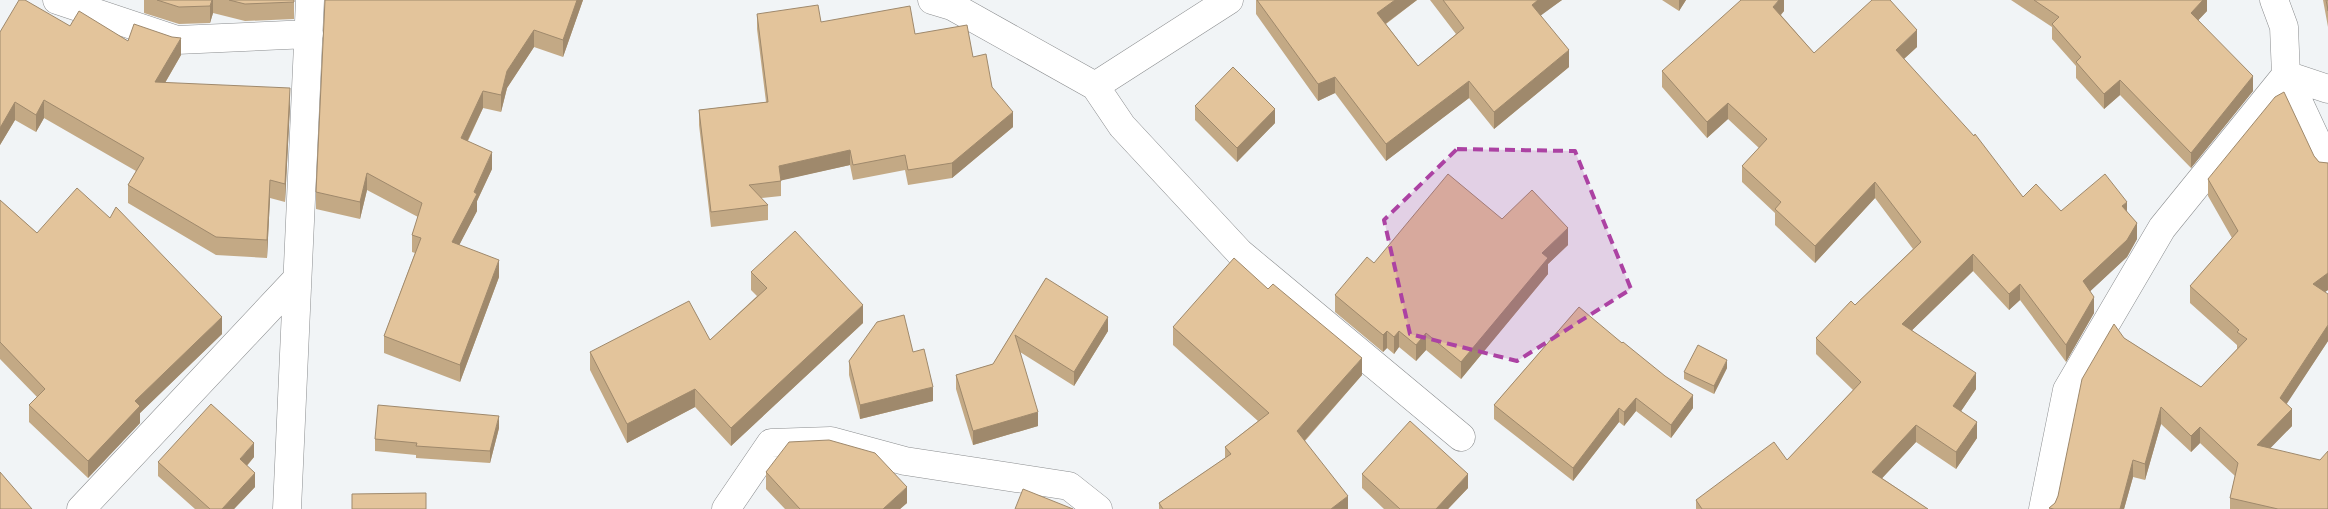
<svg xmlns="http://www.w3.org/2000/svg" width="2328" height="509" font-family="Roboto,sans-serif">
<style>
.lines{fill:none;stroke-linecap:round;stroke-linejoin:round}
.street-casing{stroke:#8b8d8f;stroke-width:29}
.street{stroke:#fff;stroke-width:28}
.wall{fill:#c3a985}
.shaded-wall{fill:#9f896c}
.building{fill:#e3c49b;stroke:#9f896c}
.marked{fill:#ac42a3;fill-opacity:0.2;stroke:#ac42a3;stroke-width:4;stroke-dasharray:10 6;stroke-linejoin:round}
</style>
<rect width="100%" height="100%" fill="#f1f4f6"/>
<g class="lines">
<defs>
<path id="street" d="M57,0L177,40L309,34
M932,0L952,6L1095,86L1122,126L1240,253L1461,437
M2274,0L2284,27L2286,75L2328,165
M1095,86L1229,0
M81,509L297,279
M287,509L310,0
M726,509L771,443L831,441L905,461L1069,486L1098,509
M2043,509L2067,390L2162,228L2286,75L2328,89"/>
</defs>
<use href="#street" class="street-casing"/>
<use href="#street" class="street"/>
</g>
<path class="wall" d="M144,0H294V19L245,21L213,13L210,23L179,24L144,13Z
M325,0H583L563,57L534,47L507,88L501,112L483,108L468,141L492,169L477,201V211L459,245L499,277L460,382L384,353V336L415,253L412,252V235L418,217L367,190L360,219L316,209V192Z
M1256,0H1417L1386,24L1418,66L1456,34L1430,0H1562L1540,15L1569,67L1494,129L1469,98L1386,161L1335,93L1318,101L1256,14Z
M1662,0H1686L1679,11Z
M1784,0V11L1781,15L1814,53L1917,47L1904,59L2023,197L2061,211H2127L2137,239L2127,257L2090,291L2094,313L2066,362L2020,300L2009,310L1973,271L1912,330L1976,389L1961,411L1977,438L1956,469L1916,442L1882,478L1928,509H1696V500L1787,460L1853,390L1816,354V338L1855,305L1913,249L1875,198L1815,263L1775,225V213L1742,182V166L1759,148L1728,119L1707,138L1662,87V71Z
M2011,0H2207V11L2198,20L2253,91L2191,168L2120,95L2104,109L2076,78V66L2052,39V27Z
M2323,0H2328V27Z
M757,14L915,34L973,57L992,87L1013,127L952,178L908,185L905,170L853,180L850,165L781,180V196L761,198L768,205V220L711,227L699,125V110L766,102L757,29Z
M70,26L128,41L181,55L165,83L290,106L285,202L270,198L267,258L216,255L128,203V185L136,171L44,118L36,132L15,120L0,145V32Z
M1195,106L1275,123L1237,162L1195,120Z
M2314,156L2319,162L2328,163V290L2325,292L2328,341L2286,404L2292,426L2270,448L2328,509H2230V498L2235,476L2200,443L2191,452L2161,424L2145,480L2133,477L2124,509H2049V508L2055,503L2058,496L2124,338L2201,387L2237,349V345L2190,303V286L2232,238L2208,196V179Z
M0,200L37,233L222,334L140,413V423L88,478L29,422V405L37,397L0,359Z
M1502,219L1568,245L1548,264V274L1461,379L1426,350L1416,361L1399,347L1394,354L1387,348L1383,352L1335,312V295L1374,263Z
M751,272L863,323L731,446L695,407L627,443L590,370V352L710,340L757,296L751,290Z
M1046,278L1108,331L1074,386L1020,352L1038,426L973,445L956,389V375L993,364Z
M1579,307L1693,408L1671,438L1636,411L1624,426L1619,422L1573,481L1494,419V405Z
M1173,327L1362,375L1305,441L1348,509H1159V503L1225,458V447L1258,421L1173,345Z
M913,352L933,401L860,419L849,375V361Z
M1727,368L1714,394L1684,379V372Z
M499,428L490,463L416,458V455L375,451V439Z
M254,457L247,466L255,487L234,509H195L158,476V462Z
M766,472L907,503L900,509H785L766,489Z
M1362,474L1468,488L1448,509H1384L1362,488Z"/>
<path class="shaded-wall" d="M212,0H213V13L210,23V6Z
M577,0H583L563,57V40Z
M1395,0H1417L1377,30V13Z
M1538,0H1562L1532,22V5Z
M1679,0H1686L1679,11Z
M1779,0H1784V11L1773,23V7Z
M2203,0H2207V11L2191,28V13Z
M534,30V47L507,88L501,112V95L507,71Z
M1917,30V47L1896,66V50Z
M181,38V55L155,100V82Z
M1569,50V67L1494,129V112Z
M2253,76V91L2191,168V153Z
M1335,77V93L1318,101V84Z
M2120,80V95L2104,109V94Z
M1469,81V98L1386,161V144Z
M290,88V106L285,202V184Z
M483,91V108L461,154V138Z
M44,100V118L36,132V115Z
M15,102V120L0,145V128Z
M1728,103V119L1707,138V122Z
M1275,109V123L1237,162V148Z
M1013,112V127L952,178V163Z
M850,150V165L779,181V166Z
M492,152V169L477,201V211L452,259V242Z
M367,173V190L360,219V202Z
M270,180V198L267,258V240Z
M1875,182V198L1815,263V246Z
M2127,202V218L2122,206Z
M2137,223V239L2127,257L2083,298V281Z
M1568,228V245L1548,264V274L1461,379V362L1542,253Z
M1973,254V271L1902,340V324Z
M499,260V277L460,382V365Z
M2328,273V290L2313,300V284Z
M2020,284V300L2009,310V294Z
M2094,297V313L2066,362V345Z
M863,305V323L731,446V428Z
M222,317V334L140,413V423L88,478V461L135,401Z
M1108,317V331L1074,386V372Z
M2328,325V341L2280,414V398Z
M1387,331V348L1383,352V335Z
M1399,331V347L1394,354V337Z
M1426,333V350L1416,361V345Z
M1362,358V375L1297,449V431Z
M1727,360V368L1714,394V386Z
M1976,373V389L1953,423V406Z
M933,387V401L860,419V405Z
M695,389V407L627,443V424Z
M1693,395V408L1671,438V425Z
M1636,398V411L1624,426V412Z
M2161,407V424L2145,480V464Z
M1619,408V422L1573,481V468Z
M2292,409V426L2257,462V445Z
M1038,412V426L973,445V431Z
M499,416V428L490,463V451Z
M1977,422V438L1956,469V452Z
M1916,425V442L1872,489V472Z
M2200,427V443L2191,452V436Z
M254,443V457L240,473V459Z
M2133,460V477L2124,509H2120Z
M255,473V487L234,509H222Z
M1468,474V488L1448,509H1436Z
M907,487V503L900,509H883Z
M1348,496V509H1331Z"/>
<path class="building" d="M19,0H25L70,26L79,11L128,41L134,24L172,37L181,38L155,82L290,88L285,184L270,180L267,240L216,237L128,185L144,158L44,100L36,115L15,102L0,128V32Z
M157,0H212L210,6L179,7Z
M229,0H294V2L245,4Z
M325,0H577L563,40L534,30L507,71L501,95L483,91L461,138L492,152L474,192L477,194L452,242L499,260L460,365L384,336L421,238L412,235L422,203L367,173L360,202L316,192Z
M1257,0H1395L1377,13L1418,66L1464,28L1443,0H1538L1532,5L1569,50L1494,112L1469,81L1386,144L1335,77L1318,84Z
M1741,0H1779L1773,7L1814,53L1872,0H1890L1917,30L1896,50L1974,136L1975,134L2023,197L2036,184L2061,211L2105,174L2127,202L2122,206L2137,223L2127,240L2083,281L2094,297L2066,345L2020,284L2009,294L1973,254L1902,324L1976,373L1953,406L1977,422L1956,452L1916,425L1872,472L1928,509H1702L1696,500L1774,442L1787,460L1861,382L1816,338L1851,301L1855,305L1921,242L1875,182L1815,246L1775,209L1781,202L1742,166L1767,139L1728,103L1707,122L1662,71Z
M2034,0H2203L2191,13L2253,76L2191,153L2120,80L2104,94L2076,62L2081,57L2052,24L2059,17Z
M2326,0H2328V11V10Z
M818,5L821,22L910,6L915,34L967,25L973,57L986,54L992,87L1013,112L952,163L908,170L905,155L853,165L850,150L779,166L781,181L749,185L768,205L711,212L699,110L768,102L757,14Z
M1233,67L1275,109L1237,148L1195,106Z
M2284,92L2314,156L2319,162L2328,163V273L2313,284L2328,294V325L2280,398L2292,409L2257,445L2320,460L2328,451V509H2278L2230,498L2238,463L2200,427L2191,436L2161,407L2145,464L2133,460L2120,509H2054L2049,508L2055,503L2058,496L2082,379L2114,324L2124,338L2201,387L2247,339L2237,332L2239,330L2190,286L2238,231L2208,179L2275,97Z
M1448,174L1502,219L1532,190L1568,228L1542,253L1548,258L1461,362L1426,333L1416,345L1399,331L1394,337L1387,331L1383,335L1335,295L1367,257L1374,263Z
M77,188L110,218L116,207L222,317L135,401L140,406L88,461L29,405L45,389L0,342V200L37,233Z
M795,231L863,305L731,428L695,389L627,424L590,352L689,301L710,340L767,288L751,272Z
M1234,258L1268,289L1273,284L1362,358L1297,431L1348,496L1331,509H1163L1159,503L1231,454L1225,447L1269,413L1173,327Z
M1046,278L1108,317L1074,372L1015,335L1038,412L973,431L956,375L993,364Z
M1579,307L1622,343L1623,342L1665,376L1693,395L1671,425L1636,398L1624,412L1619,408L1573,468L1494,405Z
M904,315L913,352L924,349L933,387L860,405L849,361L877,322Z
M1698,345L1727,360L1714,386L1684,372Z
M211,404L254,443L240,459L255,473L222,509H210L158,462Z
M378,405L499,416L490,451L416,446L417,443L375,439Z
M1410,421L1468,474L1436,509H1400L1362,474Z
M829,440L875,453L907,487L883,509H800L766,472L789,442Z
M0,472L32,509H0Z
M1023,489L1073,509H1015Z
M426,493V509H352V494Z"/>
<path class="marked" d="M1457,149L1575,151L1631,289L1517,361L1410,334L1384,220Z"/>
</svg>
